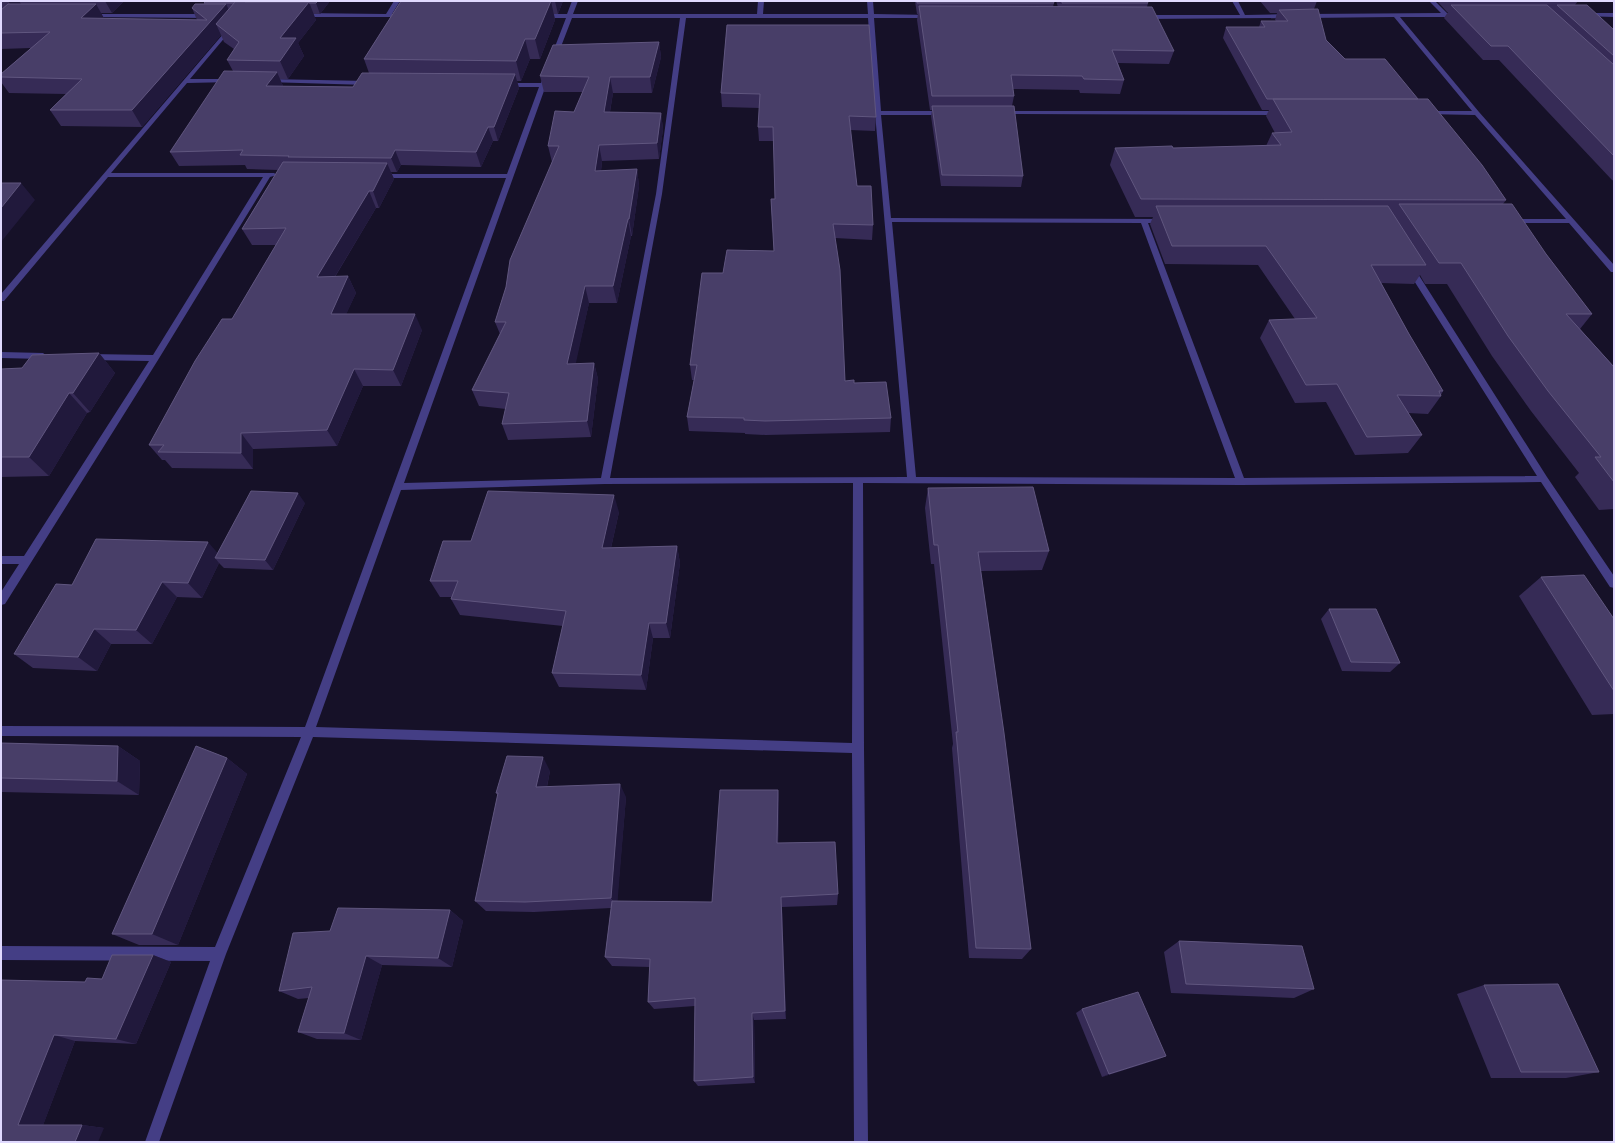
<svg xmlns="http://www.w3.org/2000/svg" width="1615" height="1143" font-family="'IBM Plex Sans',sans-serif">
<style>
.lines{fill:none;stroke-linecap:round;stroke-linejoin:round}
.street{fill:#443e85;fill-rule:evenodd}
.wall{fill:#362b56}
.shaded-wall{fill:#21193c}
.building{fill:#483e68;stroke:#60567f}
</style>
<rect width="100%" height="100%" fill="#161128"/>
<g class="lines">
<path class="street" d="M394,1H400L392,14H405L408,16L407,17H301L298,15L301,13L386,14Z
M572,1H578L573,14H757L758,1H764L763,14H868L867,1H873L874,14L933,15V17L931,18H874L881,111H944L947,113L944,115H881L891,218L1168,219V223H1148L1244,478L1537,476L1406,268L1410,266H1413L1547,477L1614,576V588L1610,587L1541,482L1241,485L863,483L864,748L868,1142H854L852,753L313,737L226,954L159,1142H145L210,961L1,960V946L215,947L301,737L1,736V726L305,727L506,178H380L377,176L380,174H507L539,87H504L501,85L504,83H541L544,74L547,72L550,74L404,483L601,478L656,194L680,18H572L557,57L552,58L551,57L566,18H541L538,16L541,14H567ZM686,18H868L875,113L907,477L610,478L662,194ZM892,222L1141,223L1235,478L916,477ZM853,483L852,743L316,727L401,490L605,484Z
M1232,1H1238L1245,15L1289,14L1292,16L1289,18L1143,19L1140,17L1143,15H1240Z
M1429,1H1435L1447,13H1459L1462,15L1459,17H1400L1479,112L1614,265V272H1611L1569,223H1508V219H1566L1475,115L1424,114V112L1426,111H1472L1394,17L1307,18L1304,16L1307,14L1441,13Z
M1585,13H1614V17L1583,16L1582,15Z
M89,14H209L212,16L209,18L87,17L86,16Z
M230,26L232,27V29L190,79H230L233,81L232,82L187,83L111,173H274L277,175L270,177L158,360L5,604L1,605V592L19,564H1V556H24L149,361L89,360L85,357L89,354L153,355L263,177H108L4,301H1V294Z
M268,79L368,81L371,83L368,85L266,82V80Z
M1002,111H1280L1283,113L1280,115L1000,114V112Z
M1,352L43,353L47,356L43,359L1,358Z"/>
</g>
<path class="wall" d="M1,1H124L112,13H101L104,19L197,20L192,8L204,4V3L206,1H330L320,14H313L316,20L298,43L304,56L288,79H280L283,86L353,87L369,73L364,59L401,1H563L558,14H554L555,20L540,59H530L521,81H517L519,88L498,141H493L481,167L401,165L397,172H391L394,179L379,208H376L335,277L348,276L356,293L346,314L422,330L401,386H363L337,446L253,449V469L172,468L165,460H162L149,445L232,319L276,245H252L242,229L278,170L247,169L245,165L179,166L170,152L233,71L227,60L234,49L224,42L221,35L142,127L61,126L50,110L66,94L9,93L1,82V74L31,48L1,49Z
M915,1H1053L1054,3L1053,7H1058L1056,1H1147L1148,3L1147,7L1174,51L1169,64L1118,63L1124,80L1120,94L1080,93L1079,90L1013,89L1014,96L1012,106L1023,176L1021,187L941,186L931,116L932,110H930L917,20L918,14H917Z
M1260,1H1317L1314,9L1326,40L1345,59L1418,99L1506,200L1503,204L1546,254L1592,314L1580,329L1614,367V509L1599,510L1575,477L1579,473L1531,411L1492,356L1447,284H1425L1420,275L1414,284L1381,283L1409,334L1443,391L1441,395V396L1428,414L1408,413L1422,435L1408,453L1355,455L1326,402L1295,403L1260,338L1269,320L1295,319L1258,265L1165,264L1150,224L1153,217H1135L1110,165L1115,148H1173L1266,146L1272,133H1275L1266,116L1269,110H1262L1223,38L1226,27H1259L1261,21H1276L1275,20L1277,13H1270Z
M1437,1H1578L1575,5L1614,30V181L1612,180L1499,60H1483L1444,18L1448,12H1447Z
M727,25L876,117L875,131L850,130L857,186L873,225L872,240L835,238L845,381L854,383L891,418L890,432L766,435L745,434V433L689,431L687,417L694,380H692L690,365L723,273L774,251L771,199H775L774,141H759L758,127L760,108L722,107L721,93Z
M659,42L661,57L652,93H613L610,112L661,113L663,129L659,159L602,161L601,171L637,169L639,186L632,236H631L617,303H589L575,364L594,363L598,379L591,437L508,440L502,424L506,409L479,406L472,390L500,334L495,322L552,162L548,146L574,112L583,92H544L540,76Z
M99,353L115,373L90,412L87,413L49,476L1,477V369L22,368Z
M928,488L1049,551L1042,570L981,571L1031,949L1022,959L969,958L952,748L953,744L934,564H931L925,508Z
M305,503L273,570L224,568L219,563L202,598L177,597L152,644H111L97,671L33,668L14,654L72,585L218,553Z
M619,512L611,548L677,546L680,563L670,638H653L646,690L559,687L552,673L563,626L460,615L451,599V597H440L430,581L471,541Z
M1541,577L1614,619V714L1592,715L1519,596Z
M1329,609L1400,663L1390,672L1342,671L1321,619Z
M1,743L118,746L140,761L139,795L1,792Z
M227,758L247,774L178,945H139L112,934Z
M550,771L547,787L626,797L617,901L712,902L778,790L779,803L778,843L838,894L837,905L782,907L786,1019L754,1020L755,1083L698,1086L694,1081L695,1006L654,1009L648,1002L650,967L612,966L605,957L611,908L534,912L486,911L475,901L498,795L496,793Z
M450,910L463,921L452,967L382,965L361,1040L317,1039L298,1032L309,998L298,999L279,991L330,931Z
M1179,941L1314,989L1294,998L1171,993L1164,952Z
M153,955L171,962L136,1044L75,1041L43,1125H82L104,1128L1,1142V980L85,982L102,979Z
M1484,985L1599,1072L1566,1078H1491L1457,994Z
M1082,1009L1166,1056L1159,1059L1102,1077L1076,1013Z"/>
<path class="shaded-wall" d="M8,1H19L23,7L16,13Z
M105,1H124L112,13Z
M236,1H249L247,3H234Z
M318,1H330L320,14L316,3Z
M551,1L555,20L540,59L535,39Z
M555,1H563L558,14Z
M309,2L316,20L298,43L304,56L288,79L280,61V38Z
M96,4L105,20L81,18Z
M226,4L234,20L216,24L221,35L142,127L132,110Z
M525,39L530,59L521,81L516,61Z
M659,42L661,57L652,93L650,77Z
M277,72L283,86L273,100L266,86Z
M515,74L519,88L498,141L494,127Z
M610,77L613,93L607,128L604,112Z
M661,113L663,129L659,159L657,143Z
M488,127L493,141L481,167L476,152Z
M599,145L602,161L599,187L595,171Z
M395,150L401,165L397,172L391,158Z
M387,163L394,179L379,208L373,191Z
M637,169L639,186L632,236L629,219Z
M21,183L35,200L1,242V208Z
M369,191L376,208L325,293L317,277Z
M628,219L631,236L617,303L613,286Z
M348,276L356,293L339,330L331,314Z
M585,286L589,303L572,381L567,364Z
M415,314L422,330L401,386L393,370Z
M99,353L115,373L90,412L73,393Z
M594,363L598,379L591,437L587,421Z
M354,369L363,386L337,446L327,430Z
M69,393L87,413L49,476L29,457Z
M241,433L253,449V469L241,453Z
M298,493L305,503L273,570L265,560Z
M614,495L619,512L607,565L602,548Z
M208,542L222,558H215L219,563L202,598L188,583Z
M677,546L680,563L670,638L666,623Z
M162,582L177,597L152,644L136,630Z
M649,623L653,638L646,690L641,675Z
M94,629L111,644L97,671L78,657Z
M118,746L140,761L139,795L117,781Z
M543,757L550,771L544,800L536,787Z
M227,758L247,774L178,945L152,934Z
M620,784L626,797L617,908L611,898Z
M778,790L779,803L778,855L777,843Z
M781,897L782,907L786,1019L785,1011Z
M450,910L463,921L452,967L438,958Z
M153,955L171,962L136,1044L116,1039Z
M366,956L382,965L361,1040L344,1033Z
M752,1013L754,1020L755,1083L753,1077Z
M54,1035L75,1041L42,1128L18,1125Z
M1166,1056L1159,1059L1102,1077L1109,1074Z
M82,1125L104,1128L98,1142H75Z"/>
<path class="building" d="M206,1H236L234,3H204Z
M246,1H318L316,3H309V2H245Z
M401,1H551L535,39H525L516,61L364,59Z
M917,1H1053L1054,3H917Z
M1062,1H1147L1148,3H1062Z
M235,2H309L280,38H296L280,61L227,60L239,42L216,24Z
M8,4H96L81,18L207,20L192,8L195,4H226L132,110H50L82,79L1,77V74L50,32L1,33V10Z
M1451,5H1547L1614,65V156L1508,46H1491Z
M1557,5H1587L1614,30V56Z
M919,6L1152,7L1174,51L1112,50L1124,80L1084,79L1082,76L1011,75L1014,96H932Z
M1318,9L1326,40L1345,59H1385L1418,99H1267L1226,27H1265L1261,21H1288L1279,10Z
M727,25H869L876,117L849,116L857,186H871L873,225L833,224L840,270L845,381L854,380V383L886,382L891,418L765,421L744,420V418L687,417L697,365H690L702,273H723L727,250L774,251L771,199H775L773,127H758L760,94L721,93Z
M659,42L650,77H610L604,112L661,113L657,143L599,145L595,171L637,169L629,219H628L613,286H585L567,364L594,363L587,421L502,424L509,393L472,390L506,322H495L506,287L510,260L559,146H548L555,111L574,112L589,77L540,76L553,45Z
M224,71L277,72L266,86L353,87L362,73L515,74L494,127H488L476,152L395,150L391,158L288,157L289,156L240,155L243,150L170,152Z
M1273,99H1428L1482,165L1506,200L1141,199L1115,148L1172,146L1173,148L1281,145L1272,133L1292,132Z
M932,106H1014L1023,176L942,175Z
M283,162L387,163L373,191H369L317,277L348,276L331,314H415L393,370L354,369L327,430L241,433V453L158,452L164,445H149L195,361L222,319H232L286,228L242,229Z
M1,183H21L1,208Z
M1399,204H1512L1546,254L1592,314H1566L1614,367V482L1595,457H1601L1548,391L1508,336L1461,263H1439Z
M1156,206H1388L1426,265H1371L1409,334L1443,391H1439L1441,396L1397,395L1422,435L1367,437L1337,384L1306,385L1269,320L1317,318L1266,246H1172Z
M99,353L73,393H69L29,457H1V369L22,368L32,355Z
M1033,487L1049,551L978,552L1004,733L1031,949L976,948L956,732H958L938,545H934L928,488Z
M251,491L298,493L265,560L215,558Z
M488,491L614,495L602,548L677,546L666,623H649L641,675L552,673L566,611L451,599L458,581H430L443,541H471Z
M96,539L208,542L188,583L162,582L136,630L94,629L78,657L14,654L56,584L72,585Z
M1584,575L1614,619V691L1541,577Z
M1329,609H1376L1400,663L1351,662Z
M1,743L118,746L117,781L1,778Z
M196,746L227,758L152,934H112Z
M507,756L543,757L536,787L620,784L611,898L525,902L475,901L498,793H496Z
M720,790H778L777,843L835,842L838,894L781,897L785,1011L752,1013L753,1077L694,1081L695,998L648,1002L650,959L605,957L612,901L712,902Z
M338,908L450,910L438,958L366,956L344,1033L298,1032L312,987L279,991L293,933L330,931Z
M1179,941L1302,946L1314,989L1186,984Z
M112,955H153L116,1039L54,1035L18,1125H82L75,1142H1V980L85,982L87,978L102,979Z
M1558,984L1599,1072H1521L1484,985Z
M1138,992L1166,1056L1109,1074L1082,1009Z"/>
<rect width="1615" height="1143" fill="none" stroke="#e0d9fe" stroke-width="4"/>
</svg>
